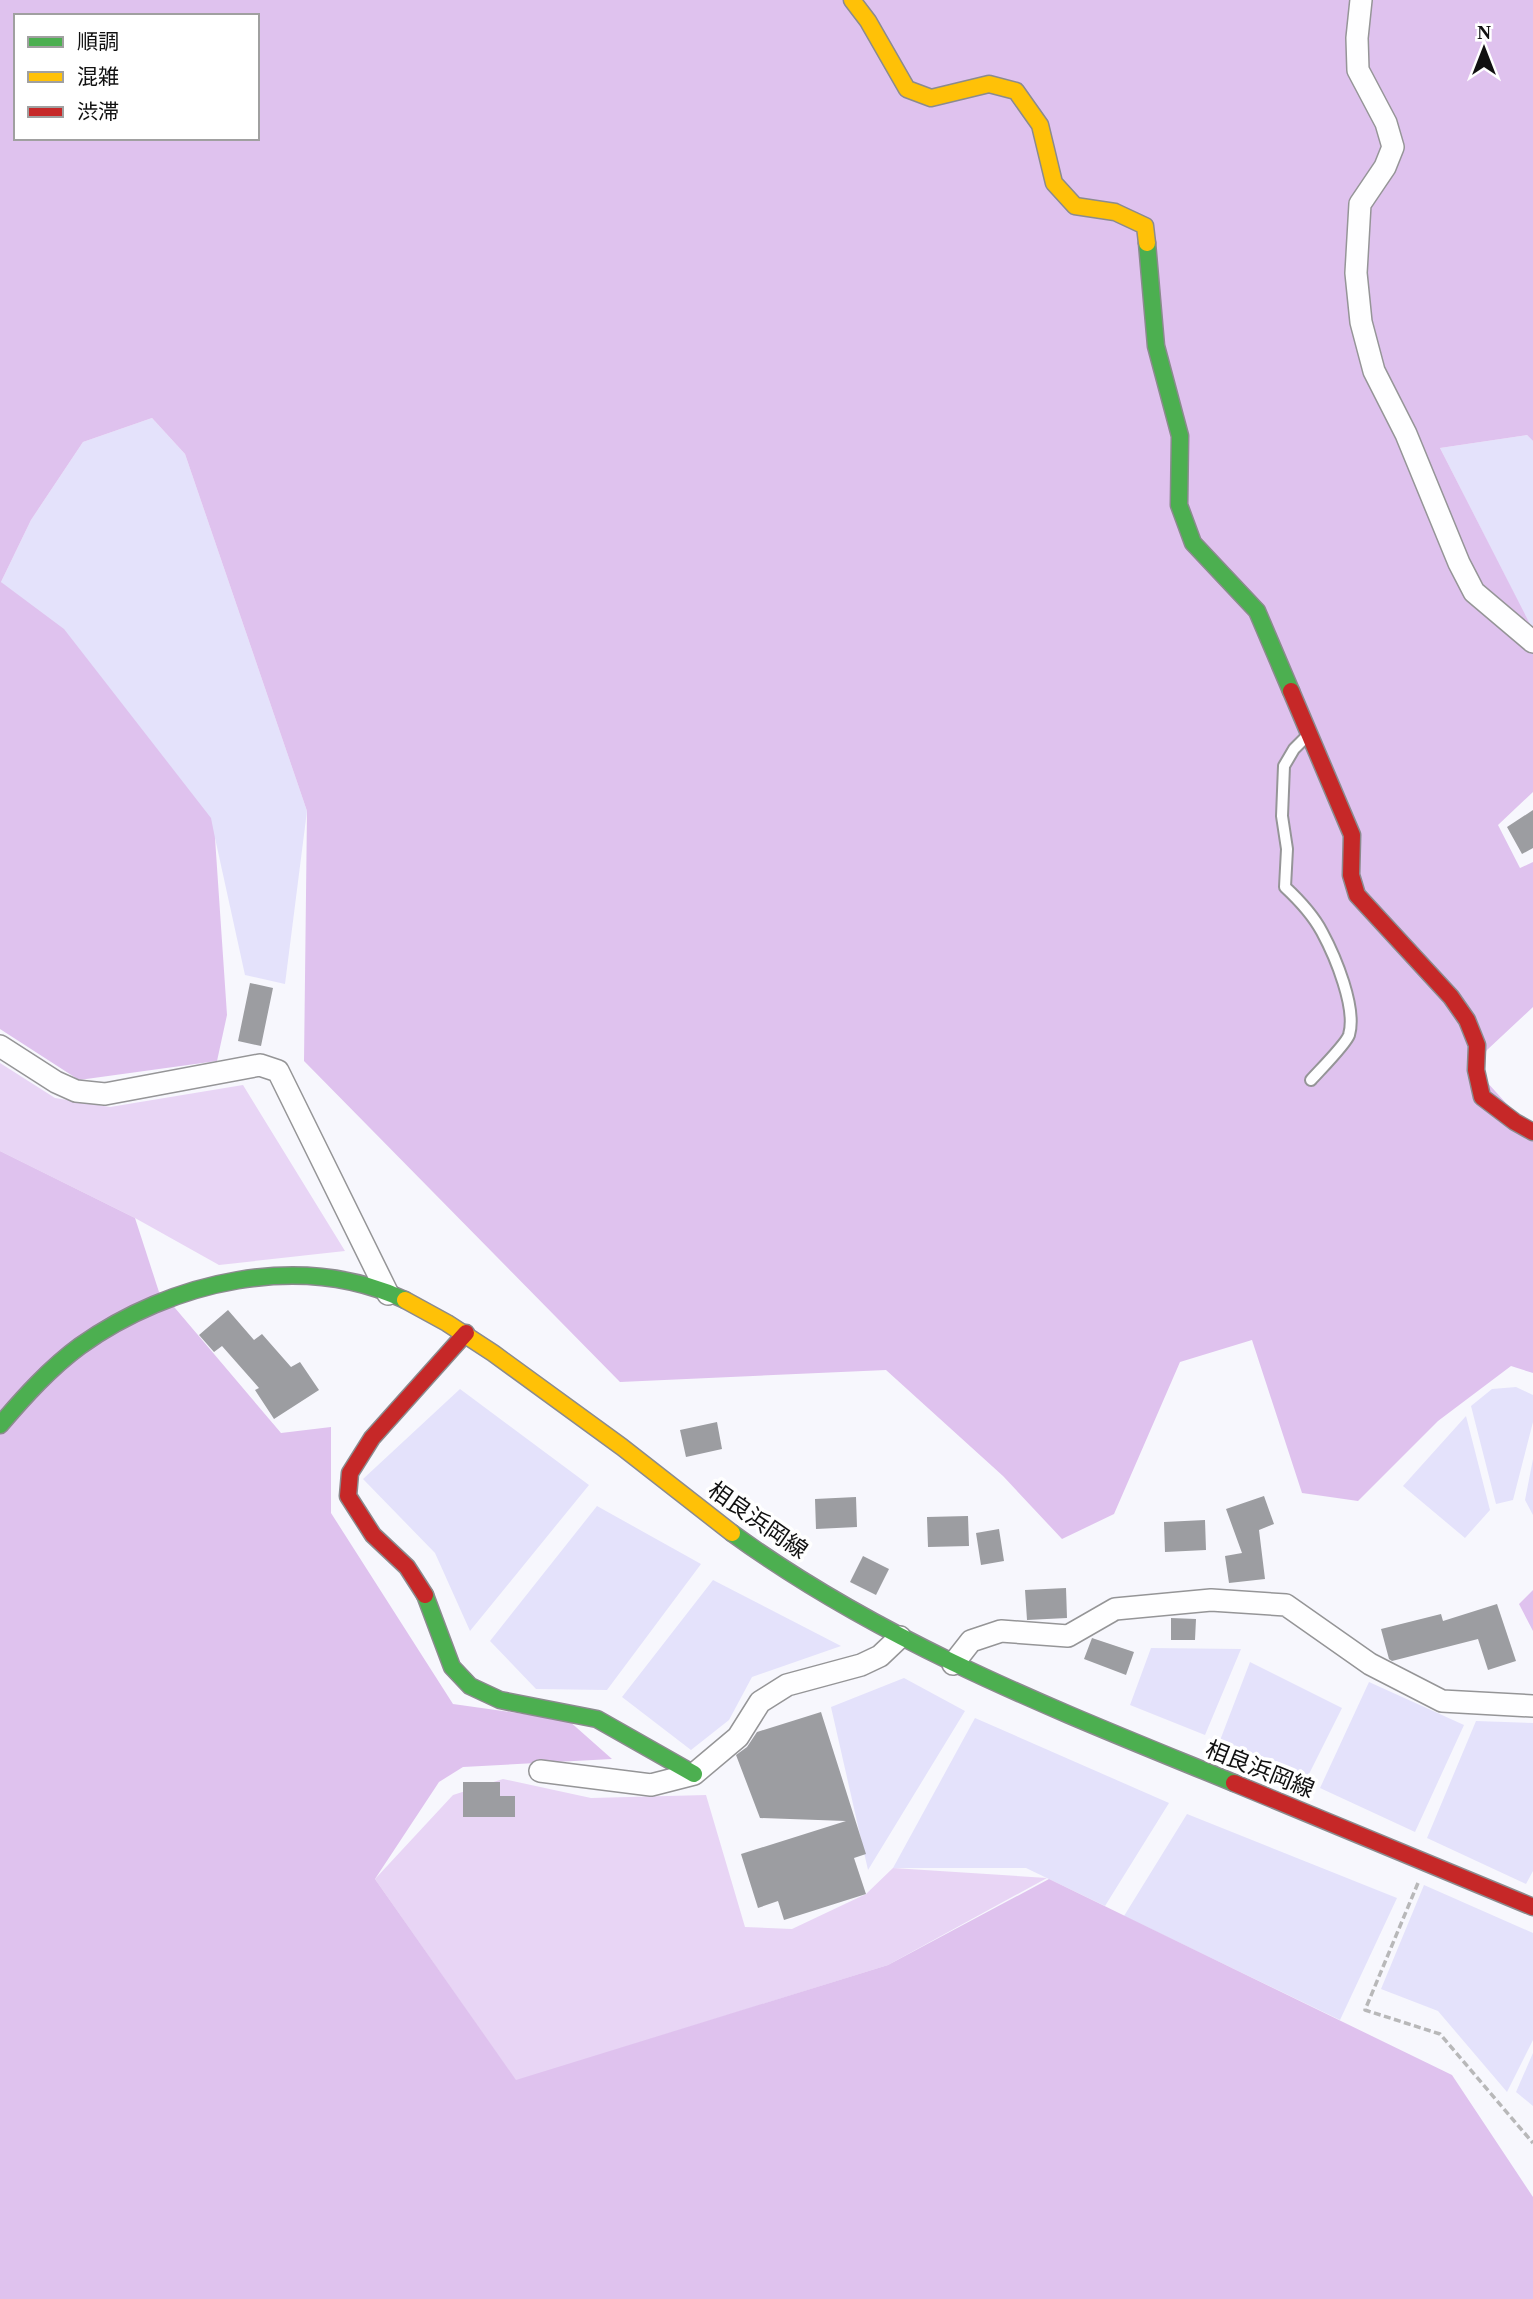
<svg xmlns="http://www.w3.org/2000/svg" width="1533" height="2299" font-family="'Times New Roman','Noto Sans JP',serif">
<style>
.farmland{fill:#e4e2fb}
.green{fill:#e8d5f5}
.forest{fill:#dfc2ee;fill-rule:evenodd}
.building{fill:#9c9da1}
.lines{fill:none;stroke-linecap:round;stroke-linejoin:round}
.lane-casing{stroke:#959597;stroke-width:14}
.street-casing{stroke:#959597;stroke-width:24}
.fast-casing{stroke:#8b8b8e;stroke-width:19}
.slow-casing{stroke:#8b8b8e;stroke-width:19}
.jam-casing{stroke:#8b8b8e;stroke-width:19}
.path{stroke:#b8b8b9;stroke-width:3.5;stroke-dasharray:7 3.5;stroke-linecap:butt}
.lane{stroke:#fefeff;stroke-width:10}
.street{stroke:#fefeff;stroke-width:21}
.fast{stroke:#4caf50;stroke-width:16}
.slow{stroke:#ffc107;stroke-width:16}
.jam{stroke:#c62828;stroke-width:16}
.labels{text-anchor:middle;stroke-width:7;stroke-linejoin:round;paint-order:stroke}
.street-label{font-size:23px;fill:#111;stroke:#fff}
</style>
<rect width="100%" height="100%" fill="#f7f7fd"/>
<path class="farmland" d="M152,418L185,454L307,811L285,984L245,975L215,838L1,582L31,520L83,442Z
M1527,435L1533,441V631L1440,448Z
M1516,1387L1533,1395V1422L1513,1500L1496,1504L1471,1406L1492,1389Z
M460,1389L589,1485L470,1631L435,1553L363,1479Z
M1466,1416L1490,1510L1465,1538L1403,1486Z
M1533,1459V1515L1525,1500Z
M597,1506L701,1564L607,1690L536,1689L490,1641Z
M713,1580L841,1646L752,1677L729,1720L691,1750L622,1697Z
M1151,1648L1241,1649L1205,1735L1130,1705Z
M1250,1662L1342,1708L1305,1782L1219,1743Z
M904,1678L965,1711L868,1870L831,1707Z
M1369,1682L1464,1725L1415,1832L1320,1788Z
M975,1718L1169,1803L1105,1906L1026,1868H893Z
M1476,1721L1533,1723V1871L1526,1884L1427,1838Z
M1187,1814L1397,1898L1340,2020L1124,1916Z
M1424,1885L1533,1933V2040L1507,2092L1438,2011L1381,1989Z
M1533,2053V2106L1516,2092Z"/>
<path class="green" d="M0,1063L55,1098L110,1107L243,1085L345,1251L219,1265L135,1218L0,1151Z
M503,1779L591,1798L706,1795L745,1927L792,1929L866,1894L893,1868L1047,1878L888,1965L516,2081L375,1879L453,1795Z"/>
<path class="forest" d="M0,0H1533V441L1527,435L1440,448L1533,630V792L1498,825L1520,868L1533,862V1007L1487,1050L1476,1070L1533,1133V1373L1511,1366L1438,1421L1358,1501L1302,1493L1252,1340L1180,1362L1114,1514L1062,1539L1003,1476L886,1370L620,1382L304,1061L307,811L185,454L152,418L83,442L31,520L1,582L64,629L211,818L215,838L227,1015L217,1061L79,1080L0,1029ZM16,16H257V138H16Z
M0,1151L135,1218L159,1292L164,1295L281,1433L331,1427V1513L453,1704L568,1720L612,1759L463,1767L439,1782L375,1879L516,2080L888,1965L1049,1879L1452,2075L1533,2197V2299H0Z
M1533,1590V1631L1519,1604Z"/>
<path class="building" d="M1533,810V848L1522,854L1507,827Z
M250,983L273,988L261,1046L238,1041Z
M228,1310L254,1340L262,1334L291,1367L300,1362L319,1390L274,1419L255,1390L259,1388L222,1346L214,1352L199,1335Z
M717,1422L722,1449L686,1457L680,1430Z
M1264,1496L1274,1524L1259,1530L1265,1579L1229,1583L1225,1556L1242,1553L1226,1509Z
M856,1497L857,1527L816,1529L815,1499Z
M968,1516L969,1546L928,1547L927,1517Z
M1205,1520L1206,1550L1165,1552L1164,1522Z
M999,1529L1004,1561L981,1565L976,1533Z
M863,1556L889,1569L876,1595L850,1582Z
M1066,1588L1067,1618L1027,1620L1025,1590Z
M1497,1604L1516,1661L1488,1670L1478,1639L1392,1661L1389,1659L1381,1629L1441,1614L1443,1621Z
M1171,1618L1196,1619L1195,1640H1171Z
M1092,1638L1134,1652L1126,1675L1084,1659Z
M821,1712L866,1854L854,1858L866,1894L784,1920L778,1901L758,1908L741,1854L846,1821L760,1818L736,1755L747,1747L757,1732Z
M463,1782H500V1796H515V1817H463Z"/>
<g class="lines">
<defs>
<path id="lane" d="M1307,736L1294,749L1284,766L1282,816L1287,849L1285,887C1299,900 1313,915 1322,932C1335,956 1357,1008 1349,1035C1346,1044 1319,1071 1311,1080"/>
<path id="street" d="M1361,0L1357,38L1358,70L1386,123L1393,147L1385,167L1360,204L1356,273L1361,322L1374,371L1406,434L1459,563L1474,592L1533,642
M0,1046L56,1082L76,1091L105,1094L260,1065L278,1071L388,1294
M953,1664L971,1641L1001,1631L1068,1636L1115,1609L1211,1600L1286,1605L1370,1664L1442,1701L1533,1706
M540,1771L651,1785L694,1774L738,1737L760,1702L787,1685L861,1665L880,1656L900,1637"/>
<path id="fast" d="M1147,243L1156,346L1180,436L1179,505L1193,543L1257,611L1291,691
M0,1425C24,1397 50,1368 80,1346C171,1281 301,1251 405,1300
M732,1533C886,1645 1059,1711 1234,1783
M425,1595L452,1667L470,1686L500,1700L597,1719L694,1774"/>
<path id="slow" d="M852,0L868,21L907,89L931,98L989,84L1016,91L1040,125L1054,183L1075,206L1115,212L1145,226L1147,243
M405,1300L447,1323L493,1353L622,1447L732,1533"/>
<path id="jam" d="M1291,691L1352,835L1351,875L1357,895L1451,997L1467,1020L1477,1045L1476,1070L1482,1097L1515,1122L1533,1132
M425,1595L407,1567L373,1535L348,1496L350,1473L372,1438L466,1333
M1234,1783L1533,1907"/>
</defs>
<use href="#lane" class="lane-casing"/>
<use href="#street" class="street-casing"/>
<use href="#fast" class="fast-casing"/>
<use href="#slow" class="slow-casing"/>
<use href="#jam" class="jam-casing"/>
<path class="path" d="M1418,1883L1365,2010L1440,2034L1533,2143"/>
<use href="#lane" class="lane"/>
<use href="#street" class="street"/>
<use href="#fast" class="fast"/>
<use href="#slow" class="slow"/>
<use href="#jam" class="jam"/>
</g>
<g class="labels">
<g class="street-label">
<text transform="translate(758 1520) rotate(35)" y="8">相良浜岡線</text>
<text transform="translate(1260 1769) rotate(22)" y="8">相良浜岡線</text>
</g>
</g>
<rect x="14" y="14" width="245" height="126" fill="#ffffff" stroke="#a0a0a0" stroke-width="2"/>
<rect x="28" y="37" width="35" height="10" fill="#4caf50" stroke="#a0a0a0" stroke-width="2"/>
<text x="77" y="49" font-size="21" fill="#111111">順調</text>
<rect x="28" y="72" width="35" height="10" fill="#ffc107" stroke="#a0a0a0" stroke-width="2"/>
<text x="77" y="84" font-size="21" fill="#111111">混雑</text>
<rect x="28" y="107" width="35" height="10" fill="#c62828" stroke="#a0a0a0" stroke-width="2"/>
<text x="77" y="119" font-size="21" fill="#111111">渋滞</text>
<g transform="translate(1484 49)" stroke="#ffffff" stroke-width="5" paint-order="stroke">
<path d="M0-5L12 26L0 18L-12 26Z" fill="#111111"/>
<text y="-10" font-size="19" font-weight="bold" text-anchor="middle" fill="#111111">N</text>
</g>
</svg>
